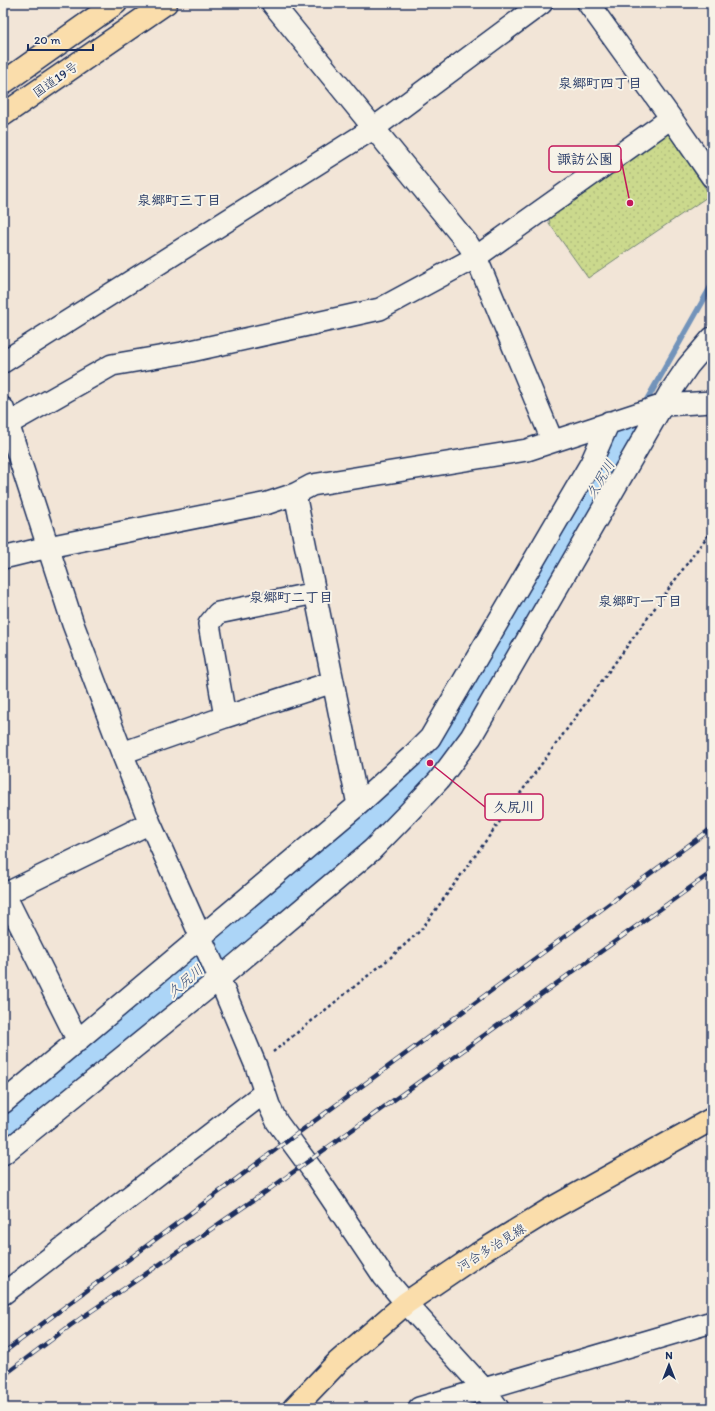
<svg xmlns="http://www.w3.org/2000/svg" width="715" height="1411" font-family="Itim,'Klee One',sans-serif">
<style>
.park{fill:url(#park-dots);stroke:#738476}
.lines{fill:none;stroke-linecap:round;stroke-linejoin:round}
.stream{stroke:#7293ba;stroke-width:6}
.river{stroke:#acd5f7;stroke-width:39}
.minor-casing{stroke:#1b2f5e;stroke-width:24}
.major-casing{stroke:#1b2f5e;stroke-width:25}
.highway-casing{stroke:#1b2f5e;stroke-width:25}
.path{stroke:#1b2f5e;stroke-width:2.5;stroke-dasharray:3 3;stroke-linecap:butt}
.minor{stroke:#f7f3e8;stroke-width:21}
.major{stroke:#faddab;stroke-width:22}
.highway{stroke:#faddab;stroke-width:22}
.rail-casing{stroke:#1b2f5e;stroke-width:4.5}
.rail{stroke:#f7f3e8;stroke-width:3;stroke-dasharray:9;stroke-linecap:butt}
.labels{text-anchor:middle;stroke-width:4;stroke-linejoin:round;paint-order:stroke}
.street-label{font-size:13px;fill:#1b2f5e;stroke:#f7f3e8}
.neighbourhood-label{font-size:14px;font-weight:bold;fill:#1b2f5e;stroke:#f7f3e8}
.water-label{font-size:14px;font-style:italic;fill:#38507d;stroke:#f7f3e8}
.leader{fill:none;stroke:#c2185b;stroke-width:1.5}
.callout-dot{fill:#c2185b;stroke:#f7f3e8;stroke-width:1.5}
.callout{fill:#f7f3e8;stroke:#c2185b;stroke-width:1.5}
.callout-label{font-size:14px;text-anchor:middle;font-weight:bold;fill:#1b2f5e}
</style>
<defs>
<pattern id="park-dots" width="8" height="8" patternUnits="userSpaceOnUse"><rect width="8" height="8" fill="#cbd98d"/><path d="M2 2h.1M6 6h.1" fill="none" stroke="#aebb7c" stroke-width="1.8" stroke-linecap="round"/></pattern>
</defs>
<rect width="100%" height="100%" fill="#f2e5d7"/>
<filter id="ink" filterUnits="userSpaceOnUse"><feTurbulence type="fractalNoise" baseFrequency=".025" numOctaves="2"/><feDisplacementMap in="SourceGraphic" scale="8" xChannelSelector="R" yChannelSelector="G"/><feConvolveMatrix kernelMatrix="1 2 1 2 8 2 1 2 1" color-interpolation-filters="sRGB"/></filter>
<g filter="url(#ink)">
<path class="park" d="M665,129L710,195L588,278L549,223L550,211Z"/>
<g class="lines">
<path class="stream" d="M707,3L712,15
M644,405L712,285
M626,437L635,420"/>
<path class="river" d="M3,1131L237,939L430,763L626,437"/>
<defs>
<path id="minor" d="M272,3L468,244L476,257L552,440
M588,3L671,118L712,177
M3,362L374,128L542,3
M3,408L73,624L122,753L150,823L215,969L256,1066L269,1105L277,1122L313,1171L384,1277L406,1303L484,1389L498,1408
M8,424L112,365L182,353L380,309L476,257L671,118
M295,494L358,805
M3,558L48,547L268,503L295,494L312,485L527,450L664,405L712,402
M225,717L209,624L218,613L315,593
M122,753L225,717L333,682
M3,891L78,1041
M3,895L150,823
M3,1103L358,805L412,756L430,738L591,463L609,422
M3,1154L219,979L372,850L409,812L439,780L471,737L669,394L688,366L712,338
M3,1294L265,1092
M419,1408L712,1322"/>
<path id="major" d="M294,1408L338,1362L406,1303L478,1254L549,1210L712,1119"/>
<path id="highway" d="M3,83L116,3
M3,115L166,3"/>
</defs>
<use href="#minor" class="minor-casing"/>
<use href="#major" class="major-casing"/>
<use href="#highway" class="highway-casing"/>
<path class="path" d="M273,1052L390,958L421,930L702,543L712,532"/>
<use href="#minor" class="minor"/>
<use href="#major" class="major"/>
<use href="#highway" class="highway"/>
<defs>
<path id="rail" d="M3,1353L290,1139L712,828
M3,1376L71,1325L264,1193L712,872"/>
</defs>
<use href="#rail" class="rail-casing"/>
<use href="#rail" class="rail"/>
</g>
</g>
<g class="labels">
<g class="street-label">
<text transform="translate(55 79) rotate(-35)" y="5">国道19号</text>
<text transform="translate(491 1247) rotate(-32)" y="5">河合多治見線</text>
</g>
<g class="neighbourhood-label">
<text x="600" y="88">泉郷町四丁目</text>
<text x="179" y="205">泉郷町三丁目</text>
<text x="291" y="602">泉郷町二丁目</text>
<text x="640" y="606">泉郷町一丁目</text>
</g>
<g class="water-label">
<text transform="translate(600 479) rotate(-59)" y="5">久尻川</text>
<text transform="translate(185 981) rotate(-40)" y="5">久尻川</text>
</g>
</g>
<path class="leader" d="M630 203L621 159M430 763L485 807"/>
<g class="callout-dot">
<circle cx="630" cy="203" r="4"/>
<circle cx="430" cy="763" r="4"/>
</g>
<g class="callout">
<rect x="549" y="146" width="72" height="26" rx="4"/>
<rect x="485" y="794" width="58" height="26" rx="4"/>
</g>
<g class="callout-label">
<text x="585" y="164">諏訪公園</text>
<text x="514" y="812">久尻川</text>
</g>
<rect width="715" height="1411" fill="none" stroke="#f7f3e8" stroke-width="16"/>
<rect x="8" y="8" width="699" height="1395" fill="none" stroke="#1b2f5e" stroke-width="1.5" filter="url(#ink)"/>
<g transform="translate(669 1365)" stroke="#f7f3e8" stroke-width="3" paint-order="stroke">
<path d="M0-3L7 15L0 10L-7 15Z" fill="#1b2f5e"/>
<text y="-6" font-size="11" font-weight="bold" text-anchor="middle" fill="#1b2f5e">N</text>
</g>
<path d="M28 44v6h65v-6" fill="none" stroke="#1b2f5e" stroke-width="2"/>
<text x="34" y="44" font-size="12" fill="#1b2f5e" stroke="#f7f3e8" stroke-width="3" paint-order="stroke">20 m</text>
</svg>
